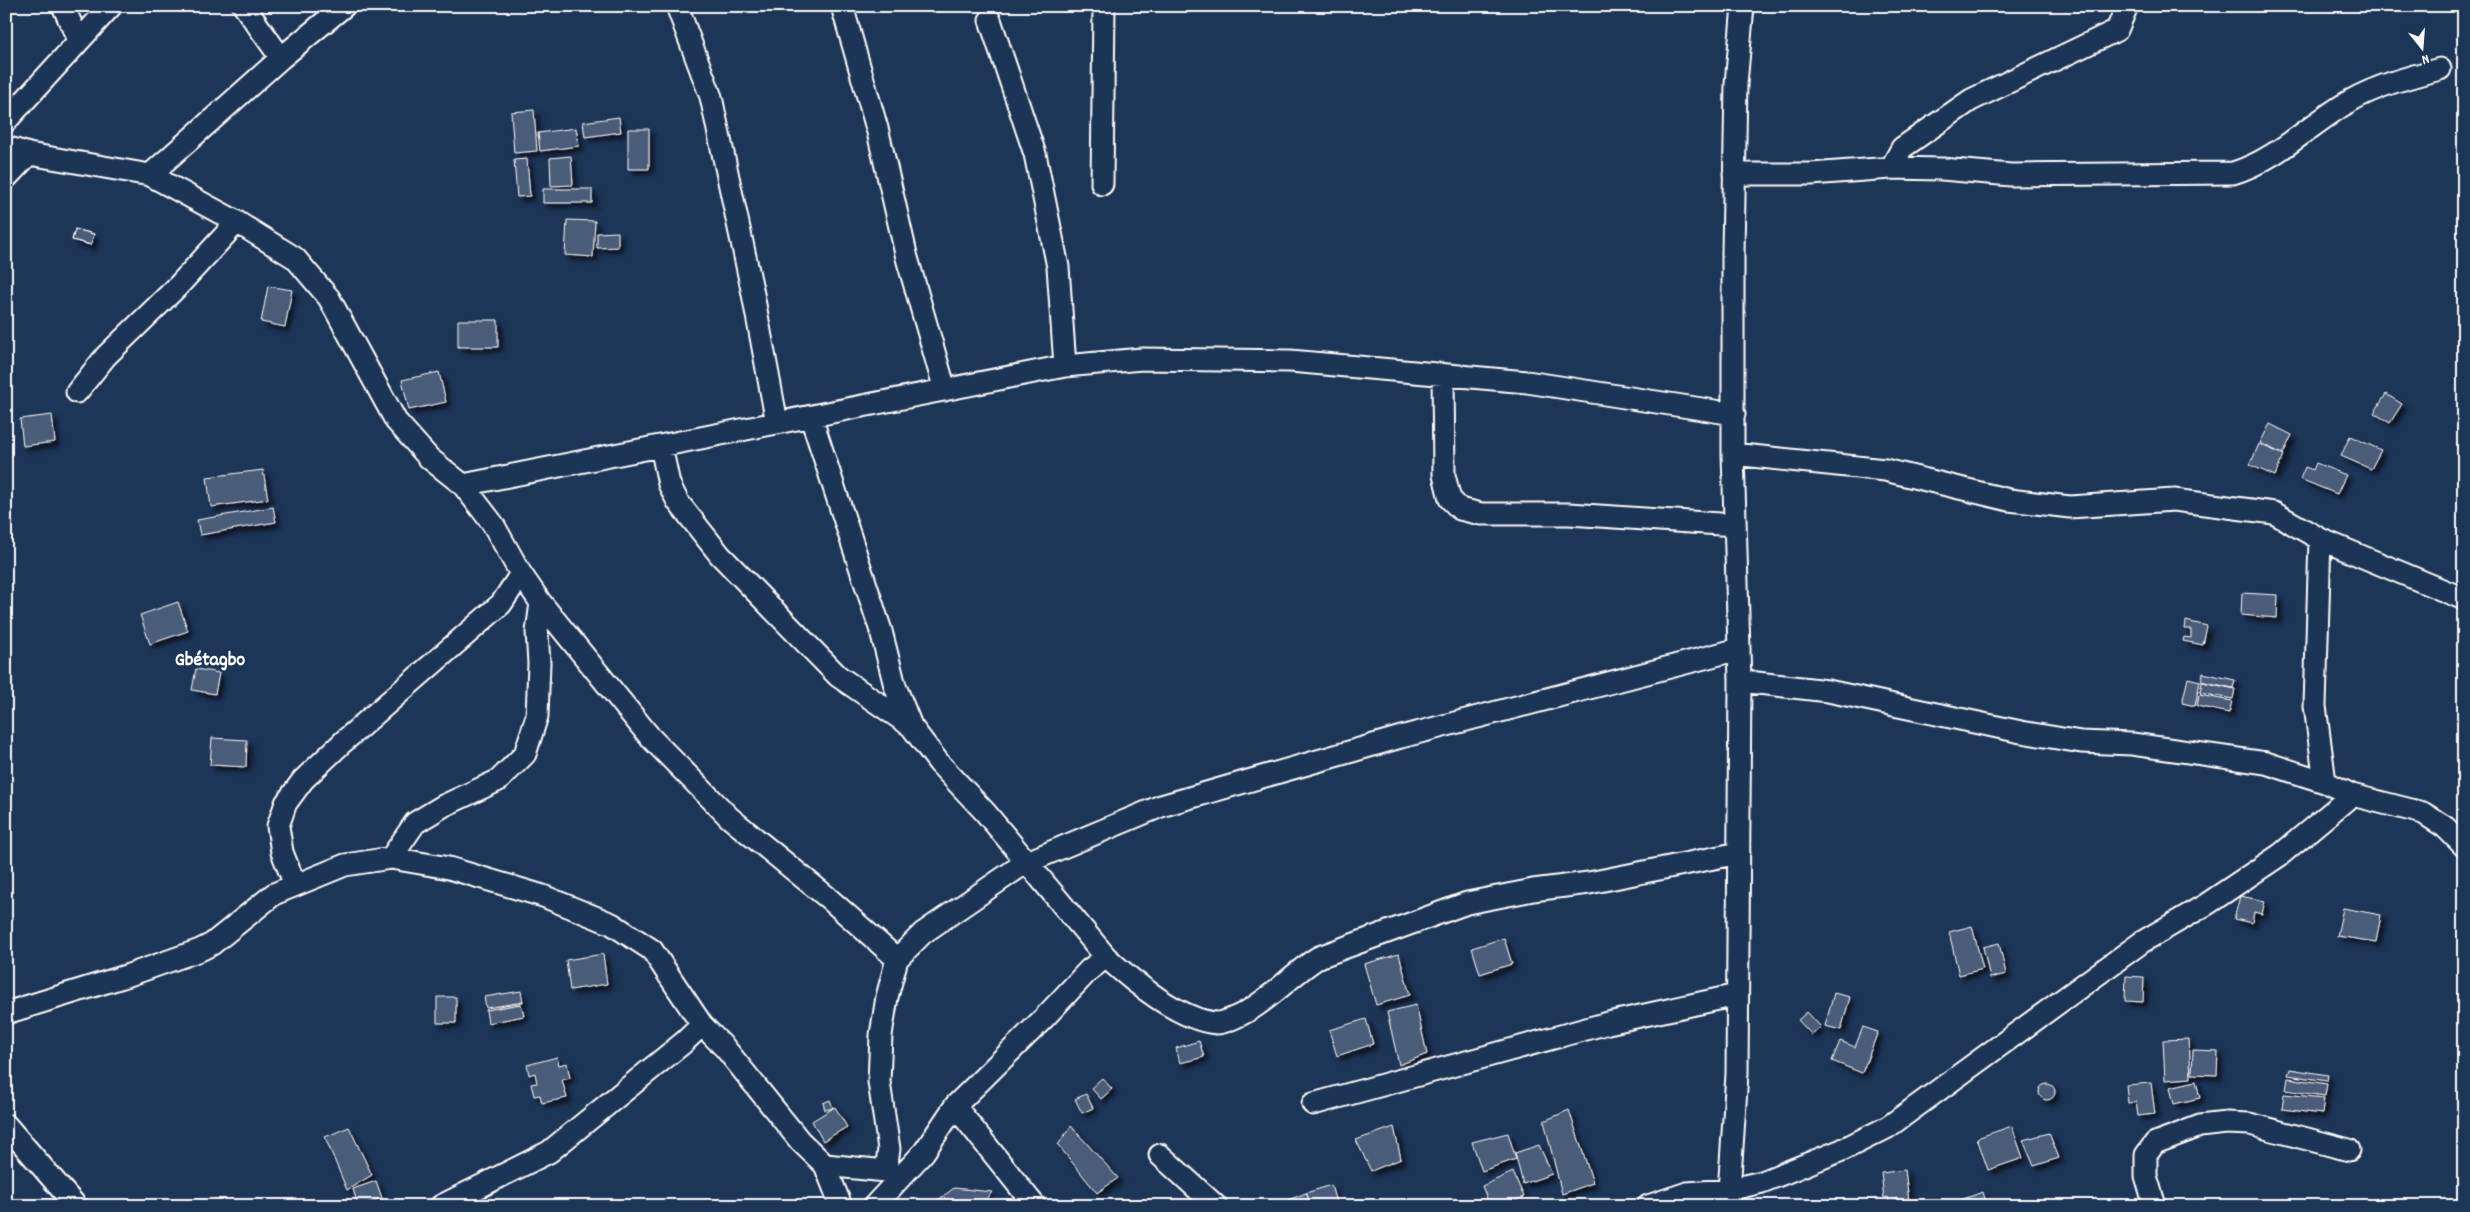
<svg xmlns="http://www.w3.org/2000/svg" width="2470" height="1212" font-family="Dekko,sans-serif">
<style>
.building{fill:#4a5d79;stroke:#fff;filter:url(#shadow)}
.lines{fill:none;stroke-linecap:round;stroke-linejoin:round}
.street-casing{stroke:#fff;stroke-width:25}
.street{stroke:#1d3557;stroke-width:21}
.labels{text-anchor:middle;stroke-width:4;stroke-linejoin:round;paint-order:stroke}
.quarter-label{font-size:20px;font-weight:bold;fill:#fff;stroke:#1d3557}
</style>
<defs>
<filter id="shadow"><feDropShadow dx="4.5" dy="4.5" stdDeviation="2.5" flood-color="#0009"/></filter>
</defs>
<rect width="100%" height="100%" fill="#1d3557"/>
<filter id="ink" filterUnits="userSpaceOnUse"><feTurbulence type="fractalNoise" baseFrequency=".02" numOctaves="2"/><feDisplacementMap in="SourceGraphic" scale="10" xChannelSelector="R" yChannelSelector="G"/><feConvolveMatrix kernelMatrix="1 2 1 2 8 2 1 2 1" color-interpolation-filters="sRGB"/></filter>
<g filter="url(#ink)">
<path class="building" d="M534,110L537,151L514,153L511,112Z
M619,117L621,132L585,137L583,122Z
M576,128L579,146L540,151L538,133Z
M628,129H649V169H628Z
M571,156L573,185L551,186L550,158Z
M527,159L530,196L517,197L514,160Z
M543,189H592V203H543Z
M567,220L595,221L593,257L565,255Z
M75,229L94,234L91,245L72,240Z
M75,229L94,234L91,245L72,240Z
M618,232V247L597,248V233Z
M268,286L292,290L285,327L261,322Z
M458,320H498V347H458Z
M439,372L446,402L409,410L402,380Z
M2386,394L2402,404L2390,423L2374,413Z
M52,415L55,442L23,446L20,419Z
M2270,424L2292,435L2283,454L2260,443Z
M2350,436L2381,450L2371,469L2341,456Z
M2259,444L2284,455L2275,476L2250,465Z
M2316,463L2346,475L2337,494L2300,479L2305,467L2313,470Z
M263,470L268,499L211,507L207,477Z
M273,507L276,522L200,535L197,520Z
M2242,593L2278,595L2277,618L2241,615Z
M178,602L188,631L150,644L140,615Z
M2186,621L2207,626L2203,645L2183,641L2184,637L2191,638V629H2185Z
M196,669L219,673L215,694L192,690Z
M2203,673L2235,680L2233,688L2201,681Z
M2188,678L2200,681L2195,706L2182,703Z
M2202,682L2235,689L2233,699L2200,693Z
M2199,695L2232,701L2229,713L2197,706Z
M212,738L247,740L246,767L210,765Z
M2240,896L2265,901L2262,914L2254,912L2252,923L2234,919Z
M2343,908L2381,915L2376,942L2337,936Z
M1972,926L1983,969L1959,975L1949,932Z
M1504,938L1512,964L1480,974L1472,948Z
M1999,943L2006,974L1990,978L1983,947Z
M603,954L607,984L570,990L566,960Z
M1399,954L1410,995L1376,1005L1364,964Z
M2126,976L2144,977L2143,1002L2125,1001Z
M521,991L523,1002L486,1008L484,997Z
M1834,993L1850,997L1841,1030L1825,1026Z
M437,997H456V1023H437Z
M521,1004L524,1016L488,1023L486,1010Z
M1416,1005L1427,1054L1399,1065L1387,1012Z
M1807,1012L1821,1027L1812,1035L1798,1020Z
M1366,1019L1373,1044L1337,1056L1329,1030Z
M1863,1027L1878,1032L1862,1073L1832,1061L1840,1041L1855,1047Z
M2189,1039L2191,1078L2165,1080L2163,1040Z
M1199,1041L1204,1057L1180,1063L1176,1048Z
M2193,1050L2218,1051L2217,1075L2192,1074Z
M557,1057L559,1065L567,1063L570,1078L562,1080L567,1098L542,1103L540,1095L534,1096L531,1084L537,1083L535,1073L529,1075L527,1065Z
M2290,1069L2328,1075L2327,1081L2288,1075Z
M1102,1078L1112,1089L1101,1099L1091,1088Z
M2288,1078L2327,1084L2325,1096L2286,1090Z
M2196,1081L2200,1098L2174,1104L2170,1087Z
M2151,1083L2155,1114L2138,1116L2136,1102L2128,1103L2126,1085Z
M2039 1092a8 8 0 1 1 16 0a8 8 0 1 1-16 0Z
M1086,1094L1093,1108L1082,1113L1075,1099Z
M2284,1094L2324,1098L2322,1114L2282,1109Z
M830,1100L833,1108L825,1110L823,1103Z
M835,1107L847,1127L823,1141L812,1121Z
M1569,1110L1593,1183L1562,1194L1544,1121Z
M1071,1126L1118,1178L1097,1193L1058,1145Z
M2012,1126L2023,1158L1988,1170L1977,1138Z
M349,1127L372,1175L347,1190L325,1137Z
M1394,1127L1401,1159L1371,1171L1356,1140Z
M1508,1133L1516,1159L1482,1171L1472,1142Z
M2049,1133L2059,1158L2034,1166L2023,1140Z
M1539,1145L1552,1174L1523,1184L1515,1153Z
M1905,1170L1909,1201L1898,1203V1198L1895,1199V1201L1889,1202L1888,1197L1884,1198L1881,1173Z
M1513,1172L1524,1197L1503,1206H1490L1482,1186Z
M376,1181L382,1198L358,1206L353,1189Z
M1331,1185L1337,1206H1312L1306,1193Z
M954,1188L992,1192L982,1206H930Z
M1983,1192L1987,1206H1965L1963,1199Z
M1306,1193L1312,1206H1275V1205Z"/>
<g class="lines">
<defs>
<path id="street" d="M63,6L79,41
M244,6L281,58
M677,6L711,97L753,294L777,423
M842,6L878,132L907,258L945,390
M990,20L1035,154L1058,267L1065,366
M6,121L111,6
M6,147L29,154L150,175L237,222L295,258L329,298L396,421L429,458L463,485L493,524L521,574L541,603L650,737L730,818L827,897L897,959
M1891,168L1902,148L1971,100L2117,30L2127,6
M1734,174H1811L1891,168L1942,169L2011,175L2233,173C2277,160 2311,123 2350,101C2378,85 2409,77 2440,69
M150,175L281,58L344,6
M6,178L29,154
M1102,184L1104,6
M1443,375L1444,475L1450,499L1460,509L1481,514H1569L1735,525
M77,392L106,356L178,286L237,222
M811,417L881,631L895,686L911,726L939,763L985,812L1106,957L1089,970L1044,1018L955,1106L924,1152L874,1206
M661,446L669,484L678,502L720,555L838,676L911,726
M1733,454L1885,470L2009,500L2070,507L2174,500L2274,513L2320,539L2464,599
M463,485L1065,366L1142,359L1290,361L1527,382L1734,414
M2320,539L2315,706L2325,782
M1740,681L1828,691L2021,732L2081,742L2132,744L2266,763L2325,782L2352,795L2423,813L2445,827L2464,846
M391,858L415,823L443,806L499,780L525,754L537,716L539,663L537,632L541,603
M295,885L282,852L278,826L286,803L303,780L343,742L501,604L521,574
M1106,957C1132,981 1181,1021 1217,1023C1224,1023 1239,1016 1246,1012C1273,997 1293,973 1319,957L1467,903L1533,890L1589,883L1739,853
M6,1013L129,975L200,950L212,944L274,894L345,865L391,858L449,868L543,896L612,924L652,950L702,1025
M1313,1104L1608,1023L1737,995
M955,1106L1035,1206
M6,1125L76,1206
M1160,1155L1216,1206
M825,1165L886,1171L899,1177
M886,1171L889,1149L879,1082L881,1035L887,997L897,959L923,933L1025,863L1161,806L1401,737L1739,649
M441,1206L549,1152L683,1043L702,1025L725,1048L800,1141L825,1165L841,1206
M1648,1206L1687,1193L1728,1190L1762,1182L1842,1150L1888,1127L2142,942L2207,904L2280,855L2352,795
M1728,1206L1737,1074L1740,681L1733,454V253L1736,84L1743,6
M2155,1206L2146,1176V1155L2155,1143L2200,1126L2226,1123L2250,1124L2349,1150"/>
</defs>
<use href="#street" class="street-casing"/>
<use href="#street" class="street"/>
</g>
</g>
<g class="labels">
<g class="quarter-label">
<text x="210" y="665">Gbétagbo</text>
</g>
</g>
<rect width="2470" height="1212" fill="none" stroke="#1d3557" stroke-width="25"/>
<rect x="12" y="12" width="2445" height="1187" fill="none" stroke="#fff" stroke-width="2" filter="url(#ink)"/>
<g transform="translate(2422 48) rotate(163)" stroke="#1d3557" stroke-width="4" paint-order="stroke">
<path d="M0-4L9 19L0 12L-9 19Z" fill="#ffffff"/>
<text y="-8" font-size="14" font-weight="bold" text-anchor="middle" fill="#ffffff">N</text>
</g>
</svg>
